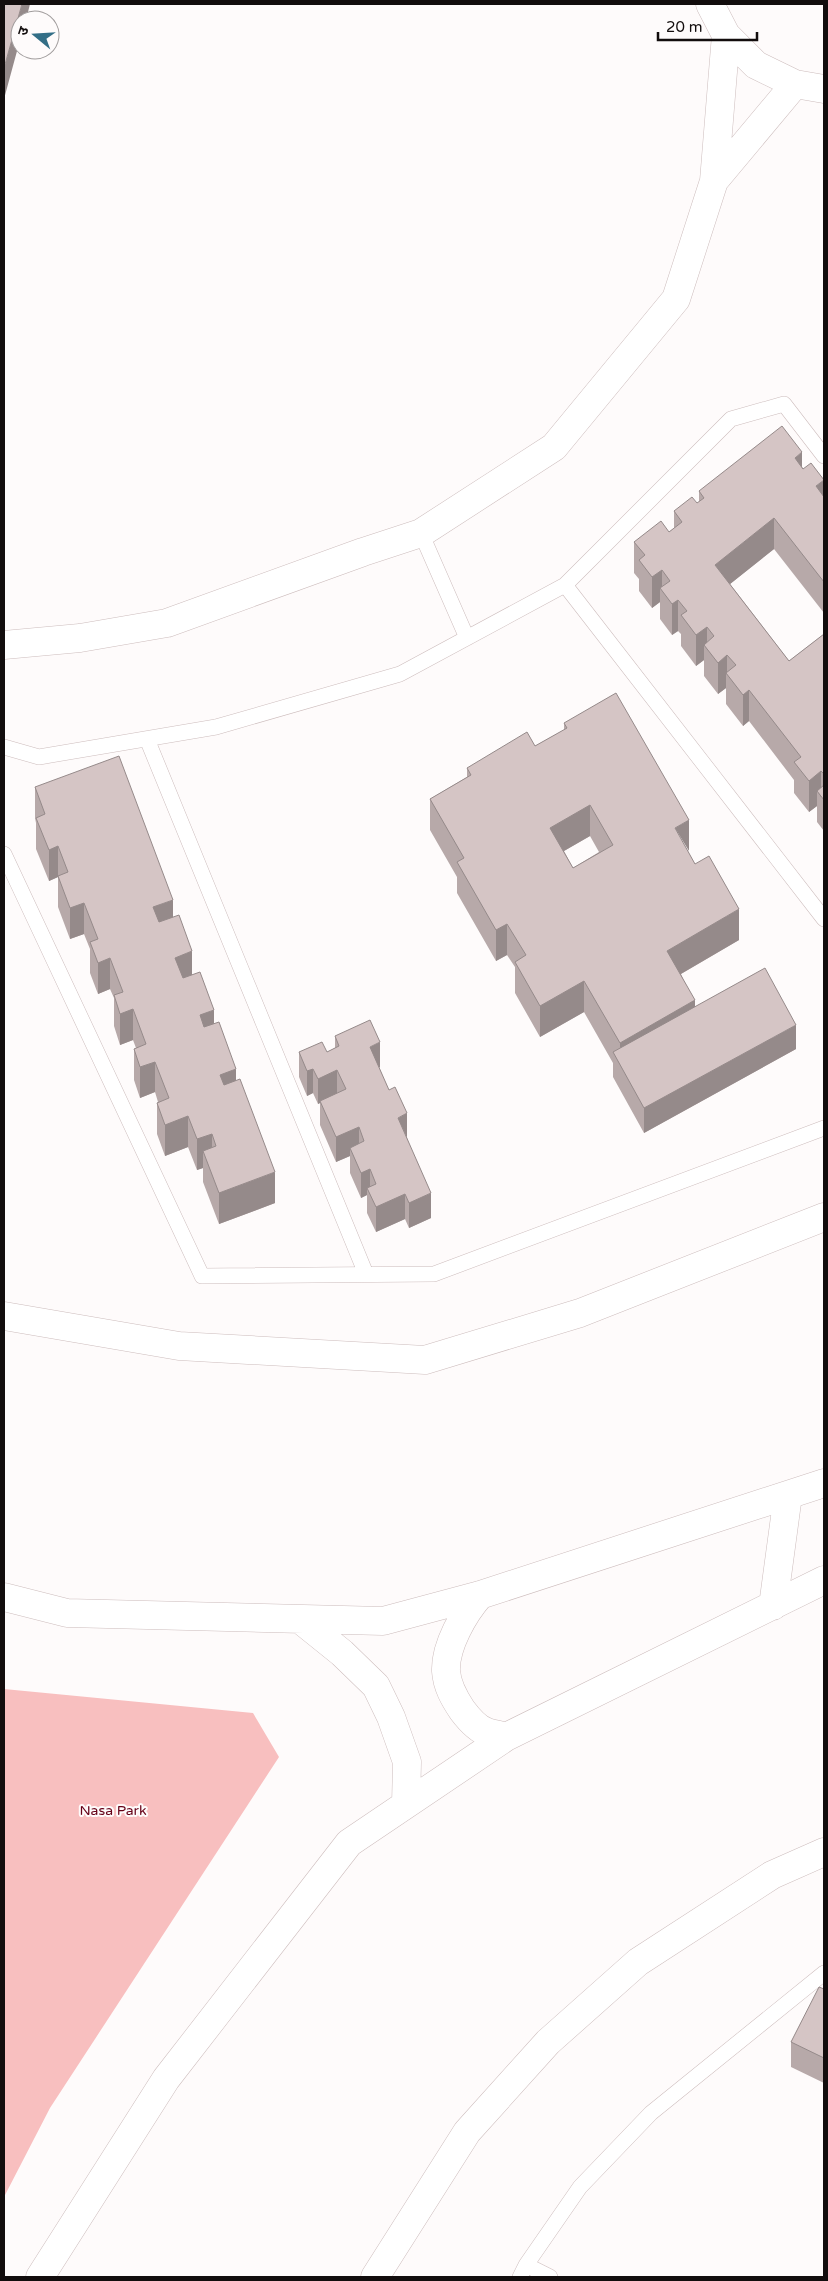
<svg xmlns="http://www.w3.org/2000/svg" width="828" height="2281" font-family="'Varela Round','Noto Sans Devanagari',sans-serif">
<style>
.green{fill:#f8bfbf}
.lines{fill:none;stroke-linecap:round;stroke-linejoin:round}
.service-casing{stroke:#cdbdbd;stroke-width:16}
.tertiary-casing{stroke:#cdbdbd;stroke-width:29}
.service{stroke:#fff;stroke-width:15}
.tertiary{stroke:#fff;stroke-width:28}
.wall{fill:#b7a9a9;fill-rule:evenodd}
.shaded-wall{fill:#958a8a}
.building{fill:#d5c5c5;stroke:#958a8a;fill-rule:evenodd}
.labels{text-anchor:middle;stroke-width:4;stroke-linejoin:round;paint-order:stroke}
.park-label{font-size:14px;fill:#660218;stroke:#fefbfb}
</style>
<rect width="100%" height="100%" fill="#fefbfb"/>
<path class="green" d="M4,1689L253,1713L279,1757L50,2108L4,2197Z"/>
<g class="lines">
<defs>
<path id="service" d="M421,533L467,638
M565,585L824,919
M147,739L366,1274
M4,747L39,757L216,727L400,674L565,585L731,419L784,404L824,456
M4,854L202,1276L434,1274L824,1128
M526,2265L580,2187L651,2113L824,1973
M520,2277L526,2265L550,2277"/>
<path id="tertiary" d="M710,4L726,35L756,65L795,84L824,89
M714,181L795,84
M4,645L80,638L167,623L363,552L421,533L554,447L676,299L714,181L726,35
M4,1316L179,1346L425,1360L580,1313L824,1217
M480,1595C464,1613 445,1646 446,1671C447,1686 454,1698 462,1710C468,1718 477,1729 487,1732C493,1734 500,1735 506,1737
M4,1597L67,1613L383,1621L480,1595L824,1483
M773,1606L788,1495
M301,1620L342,1653L376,1686L391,1717L407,1762L406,1804
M40,2277L166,2079L349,1843L506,1737L824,1580
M375,2277L467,2132L548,2042L638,1962L772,1875L824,1852"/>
</defs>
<use href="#service" class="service-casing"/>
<use href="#tertiary" class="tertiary-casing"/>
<use href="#service" class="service"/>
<use href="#tertiary" class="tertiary"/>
</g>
<path class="wall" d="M802,467L824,497V613L774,549L730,584L789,661L824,634V831L817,822V806L809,812L794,793V780L749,721L743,726L726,704V688L718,694L704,676V660L696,666L681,646V634L678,631L672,635L660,619V602L652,608L639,591V579L634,573V542L669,532L674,528V511L697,503L699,502V491Z
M564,723L688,852L739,940L681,974L695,1006L796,1049L644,1133L613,1077V1063L584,1012L540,1037L515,993V967L507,955L496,961L457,893V877L430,830V799L467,777V768L535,746L564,730ZM590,836L599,852L573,868L564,851Z
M35,787L173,917L192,975L214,1024L236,1080L275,1203L219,1224L203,1182V1168L197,1170L188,1147L165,1156L157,1134V1103L158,1102L155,1092L140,1098L134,1080V1049L136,1048L133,1040L120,1045L114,1026V998L110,989L98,994L90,973V949L84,934L70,939L58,907V877L49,881L36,849V823L35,818Z
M335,1036L380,1067H379L407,1138L431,1218L409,1228L405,1219L376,1232L367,1213V1195L361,1198L350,1173V1156L336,1162L320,1125V1103L318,1104L313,1093L307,1096L299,1077V1052H327L335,1048Z
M824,1989V2083L791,2067V2042Z"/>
<path class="shaded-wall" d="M22,4H30L26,20H20V40L4,99V68Z
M802,452V483L795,458Z
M824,480V511L816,486Z
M774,518V549L715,596V565Z
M662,570V590L660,588V602L652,608V577Z
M678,600V631L672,635V604Z
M707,627V649L704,645V660L696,666V635Z
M727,655V675L726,673V688L718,694V663Z
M749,690V721L743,726V695Z
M821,771V797L817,791V806L809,812V781Z
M590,805V836L550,859V828Z
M689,820V851L675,828Z
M58,846V877L49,881V850Z
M173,900V931L153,938V907Z
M84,903V934L70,939V908Z
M739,909V940L667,982V951Z
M507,924V955L496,961V930Z
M192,951V982L175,989V958Z
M110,958V989L98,994V963Z
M584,981V1012L540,1037V1006Z
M695,1000V1031L620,1064V1043Z
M133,1009V1040L120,1045V1014Z
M214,1010V1040L200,1046V1015Z
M796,1025V1049L644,1133V1108Z
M380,1042V1067L370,1072V1047Z
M155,1062V1092L140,1098V1067Z
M236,1069V1100L220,1106V1075Z
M313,1069V1093L307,1096V1071Z
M337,1070V1095L320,1101V1103L318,1104V1079Z
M407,1113V1138L398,1118Z
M188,1116V1147L165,1156V1125Z
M359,1127V1152L350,1148V1156L336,1162V1137Z
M212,1134V1165L203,1151V1168L197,1170V1139Z
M370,1169V1194L367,1188V1195L361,1198V1173Z
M275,1172V1203L219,1224V1193Z
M431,1193V1218L409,1228V1203Z
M405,1194V1219L376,1232V1207Z"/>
<path class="building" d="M4,4H22L4,68Z
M782,426L802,452L795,458L803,469L811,463L824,480L816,486L824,497V582L774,518L715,565L789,661L824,634V774L821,771L809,781L794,762L801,757L749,690L743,695L726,673L736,665L727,655L718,663L704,645L714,636L707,627L696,635L681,615L687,611L678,600L672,604L660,588L670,581L662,570L652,577L639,560L645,555L634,542L661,521L669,532L682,522L674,511L692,497L697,503L704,498L699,491Z
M616,693L689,820L675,828L695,864L709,856L739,909L667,951L695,1000L620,1043L584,981L540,1006L515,962L526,955L507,924L496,930L457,862L464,858L430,799L471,775L467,768L527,732L535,746L567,728L564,723ZM590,805L613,845L573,868L550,828Z
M119,756L173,900L153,907L159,922L179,915L192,951L175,958L183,978L200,972L214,1010L200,1015L204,1027L219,1022L236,1069L220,1075L224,1085L240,1079L275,1172L219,1193L203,1151L216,1146L212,1134L197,1139L188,1116L165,1125L157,1103L169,1098L155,1062L140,1067L134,1049L146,1044L133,1009L120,1014L114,995L123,992L110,958L98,963L90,942L98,939L84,903L70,908L58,876L68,872L58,846L49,850L36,818L45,814L35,787Z
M824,785V800L817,791Z
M765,968L796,1025L644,1108L613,1052Z
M370,1020L380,1042L370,1047L389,1090L395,1087L407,1113L398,1118L431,1193L409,1203L405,1194L376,1207L367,1188L376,1184L370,1169L361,1173L350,1148L364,1141L359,1127L336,1137L320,1101L346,1089L337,1070L318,1079L313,1069L307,1071L299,1052L322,1042L327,1052L339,1046L335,1036Z
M819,1987L824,1989V2058L791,2042Z"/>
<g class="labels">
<g class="park-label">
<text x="113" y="1815">Nasa Park</text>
</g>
</g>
<rect width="828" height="2281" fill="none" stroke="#120d0d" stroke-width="10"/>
<g transform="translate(35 35) rotate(288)"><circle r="24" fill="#fefbfb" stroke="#a09c9c"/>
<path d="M0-4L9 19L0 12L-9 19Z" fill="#336e86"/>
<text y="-8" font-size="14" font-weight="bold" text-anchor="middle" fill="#120d0d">उ</text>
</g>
<path d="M658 32v8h99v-8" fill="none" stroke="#120d0d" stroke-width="2.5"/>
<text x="666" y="32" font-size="15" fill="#120d0d" stroke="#fefbfb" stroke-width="4" paint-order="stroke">20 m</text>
</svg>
